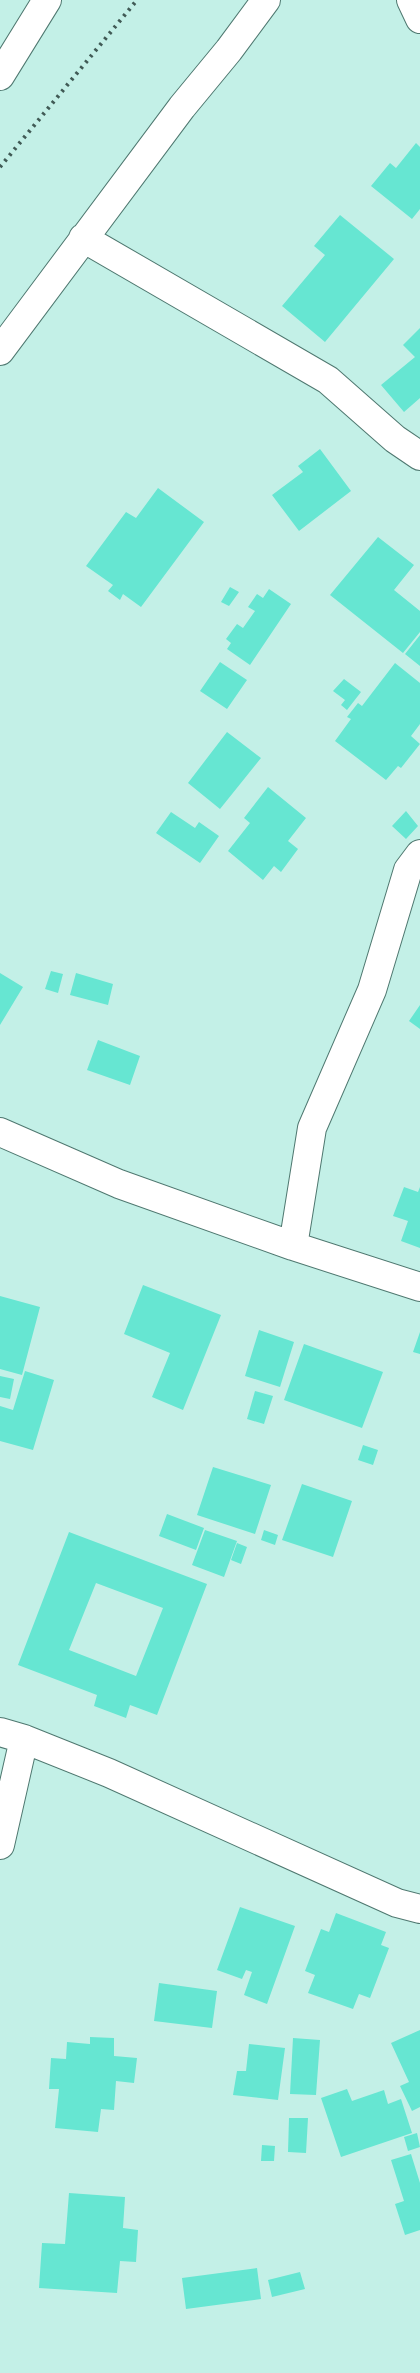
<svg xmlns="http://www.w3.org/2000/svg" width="420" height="2373" font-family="'DM Sans',sans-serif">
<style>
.building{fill:#66e6d2;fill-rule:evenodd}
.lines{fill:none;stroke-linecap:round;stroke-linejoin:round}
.street-casing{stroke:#4f7870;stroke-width:30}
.street{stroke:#fff;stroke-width:28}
.rail{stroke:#405a55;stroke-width:4;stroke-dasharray:2.5 5;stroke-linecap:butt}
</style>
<rect width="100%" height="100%" fill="#c3f0e7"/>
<path class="building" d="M416,143L420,147V209L412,219L371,186L390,163L396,168Z
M340,215L394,259L325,342L282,306L325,255L314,246Z
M420,328V398L404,412L381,385L415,357L403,345Z
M320,449L351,491L299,531L272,495L303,472L298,466Z
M158,488L204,522L141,607L123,594L120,600L108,591L113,585L86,566L126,512L136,518Z
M378,537L414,565L394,590L420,611V632L403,653L330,595Z
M230,587L239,592L229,606L221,602Z
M269,589L291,604L250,665L227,649L231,643L226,639L237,624L243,628L255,611L248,607L257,594L263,598Z
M420,635V666L405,654Z
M220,662L247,680L227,709L200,691Z
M395,663L420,683V724L411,736L420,744L401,768L398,766L386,780L335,741L351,719L347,717L358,703L362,706Z
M344,679L361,692L347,710L341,705L345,700L333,691Z
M227,732L261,758L220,809L188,783Z
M268,787L306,818L288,841L298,849L281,872L274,866L263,880L228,851L250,823L244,818Z
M406,811L418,826L406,839L392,826Z
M171,812L195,828L199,822L219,836L200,863L156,833Z
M51,971L63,974L58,993L45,989Z
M0,973L23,987L0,1025Z
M76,973L113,984L108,1005L70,995Z
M420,1005V1029L409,1021Z
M98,1040L140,1056L130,1085L87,1070Z
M404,1187L418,1192L420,1187V1248L401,1241L408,1221L393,1216Z
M143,1285L221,1315L183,1410L152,1397L170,1353L124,1334Z
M0,1296L40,1307L22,1375L0,1369Z
M259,1330L294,1342L280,1387L245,1376Z
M420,1332V1354L413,1352Z
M304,1344L383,1372L362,1428L284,1400Z
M25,1371L54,1380L33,1450L0,1441V1406L13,1410Z
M0,1376L14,1379L10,1399L0,1397Z
M255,1391L273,1396L264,1424L247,1419Z
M363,1445L378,1450L373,1465L358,1460Z
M213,1467L271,1485L255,1534L197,1515Z
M302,1484L352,1501L333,1557L282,1540Z
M167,1514L204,1528L196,1550L159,1536Z
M205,1530L237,1541L224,1577L192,1565Z
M264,1530L278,1535L275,1545L261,1540Z
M69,1532L207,1584L157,1715L130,1705L126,1718L94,1706L97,1695L18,1665ZM96,1583L163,1608L136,1676L69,1650Z
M237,1543L247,1547L241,1564L231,1560Z
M240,1907L295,1926L267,2004L244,1995L252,1972L246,1970L242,1979L217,1970Z
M336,1913L386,1932L381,1945L389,1948L370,1998L359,1994L353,2009L308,1993L315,1975L305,1971L321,1929L329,1932Z
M159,1983L217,1991L212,2028L154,2021Z
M420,2030V2107L412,2111L400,2086L409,2082L391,2043Z
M90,2037L114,2038V2056L137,2058L134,2083L116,2081L114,2110L101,2109L98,2132L55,2128L59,2089H49L51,2058L66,2059L67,2042L90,2044Z
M293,2038L320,2040L316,2095L290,2094Z
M249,2044L285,2048L278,2100L233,2095L237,2071H246Z
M347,2089L352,2101L384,2090L388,2104L401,2099L412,2133L341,2157L321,2098Z
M289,2118H308L306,2153L288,2152Z
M417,2133L420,2147L408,2151L404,2137Z
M262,2145L275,2146L274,2161H261Z
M411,2154L420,2183V2230L405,2235L395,2204L404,2201L391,2160Z
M69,2193L125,2197L123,2228L138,2230L136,2262L120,2261L117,2293L39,2288L42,2243L65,2244Z
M257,2268L261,2299L186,2309L182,2278Z
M300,2272L305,2289L272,2297L268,2280Z"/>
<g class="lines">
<defs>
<path id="street" d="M411,0L420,19
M0,76L47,0
M83,238L328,380L395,439L420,456
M0,351L182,107L229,50L266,0
M0,1132L119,1184L293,1246L420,1287
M293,1246L312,1128L372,990L408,870L420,854
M0,1732L24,1739L109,1773L397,1903L420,1909
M0,1845L24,1739"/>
</defs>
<use href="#street" class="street-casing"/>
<use href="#street" class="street"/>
<path class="rail" d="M0,167L137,0"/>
</g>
</svg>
